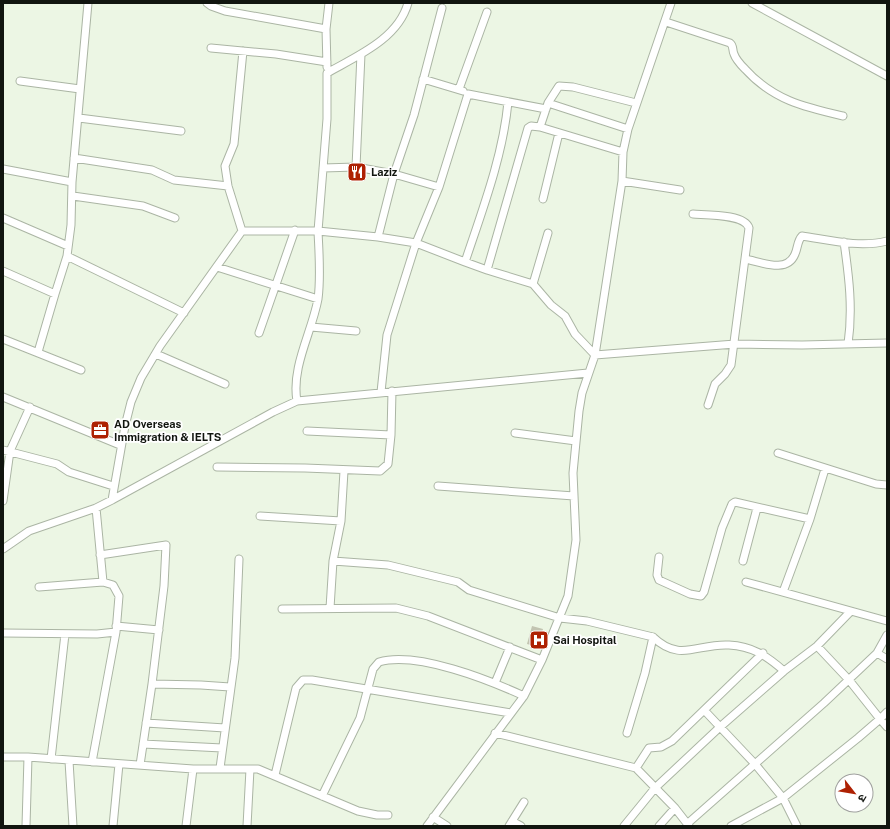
<svg xmlns="http://www.w3.org/2000/svg" width="890" height="829" font-family="'Public Sans','Noto Sans Devanagari',sans-serif">
<style>
.building{fill:#c2c4b1}
.lines{fill:none;stroke-linecap:round;stroke-linejoin:round}
.minor-casing{stroke:#abb5a4;stroke-width:9}
.minor{stroke:#fff;stroke-width:7}
.labels{text-anchor:middle;stroke-width:3.5;stroke-linejoin:round;paint-order:stroke}
.poi-label{font-size:11px;font-weight:bold;fill:#11150f;stroke:#fff;text-anchor:start}
</style>
<rect width="100%" height="100%" fill="#ecf6e4"/>
<path class="building" d="M532,626L543,629L538,647L527,644Z"/>
<g class="lines">
<defs>
<path id="minor" d="M207,3L211,6L225,11L326,29
M408,3C398,39 357,56 327,73V119L318,231L378,237L394,174L414,115L442,8
M752,3L887,76
M666,22L730,43C734,46 732,50 734,54C736,60 741,65 745,69C773,100 804,107 843,116
M211,48L276,54L327,62
M327,67L326,29L329,3
M423,79L463,91
M20,81L80,89
M459,89L487,12
M548,103L628,129
M79,118L181,131
M540,127L548,103L559,86L573,87L636,103
M74,158L152,170L174,180L228,186
M356,167L361,54
M323,168L356,167L394,174L439,187
M3,169L72,182
M622,181L680,190
M73,196L143,206L175,218
M543,199L559,133
M693,214C707,215 745,214 749,228L731,365L725,374L715,384L708,405
M3,218L68,246
M242,231L228,186L225,166L234,144L243,51
M378,237L416,243L439,187L468,94L546,109
M844,242C849,277 853,309 848,344
M67,256L184,313
M745,259C761,262 787,274 795,254C798,248 797,241 802,236C829,240 860,248 887,241
M465,262L487,270L528,128L531,126L540,127L623,152
M217,267L318,299
M487,270L533,284L551,305L565,316L575,334L595,355L735,344L802,345L887,343
M3,271L55,294L67,256L71,225L72,182L88,3
M533,284L548,233
M311,327L356,331
M259,333L295,230
M3,339L81,370
M38,352L55,294
M156,354L225,384
M381,392L387,335L416,243L465,262C482,211 503,156 508,102
M3,397L120,445
M307,431L391,435
M515,433L576,441
M3,450L57,464L69,472L113,486
M778,453L876,484L887,485
M217,467L305,468L380,471L388,464L391,435L392,391
M438,486L574,496
M112,500L125,426L131,402L141,378L160,346L242,231H318C319,254 321,277 318,299C312,332 291,367 297,401
M3,501L10,451L30,407
M260,516L341,521
M3,549L29,531L96,508L112,500L273,412L297,401L588,373
M100,555L166,545L164,586L152,684
M659,557L657,575L659,580L690,594L701,596L704,592L722,528L732,504L735,502L810,519L825,469
M333,561L388,565L458,582L469,590L560,618L587,621L653,637L645,673L627,733
M743,561L757,508
M746,582L887,621
M39,587L103,582
M783,592L810,519
M330,608L333,561L341,521L344,471
M282,609L396,608L428,616L542,660
M116,626L159,630
M3,633L97,634L116,632L119,596L113,585L103,582L96,508
M653,637C680,663 698,643 729,645C752,646 767,656 784,671
M877,653L887,635
M495,683L510,647
M704,710L755,764L783,798L797,826
M887,712L880,719L887,727
M146,723L225,728
M495,733L636,768L675,808L689,826
M143,744L222,748
M3,757H28L193,769H258L358,811L377,815H388
M51,759L65,634
M69,761L73,826
M92,762L116,632
M140,765L152,684L201,685L230,687
M220,768L235,658L239,559
M636,768L649,748L661,747L672,741L763,653
M275,775L296,688L303,680H312L511,713
M322,796L360,718L373,669L379,662C417,651 489,680 524,696
M433,817L447,826
M512,821L521,826
M687,824L824,703L877,653L887,659
M26,826L28,757
M113,826L119,764
M186,826L193,769
M247,826L250,769
M427,826L524,696L542,660L568,596L576,540L573,473L579,411L582,393L595,355L622,181L623,152L628,129L671,3
M509,826L524,802
M624,826L655,788L720,727L784,671L817,646L850,612
M659,826L675,808
M731,826L783,798L858,738L880,719L849,680L817,646"/>
</defs>
<use href="#minor" class="minor-casing"/>
<use href="#minor" class="minor"/>
</g>
<defs>
<symbol id="restaurant-square" viewBox="-11 -11 22 22"><rect x="-9" y="-9" width="18" height="18" rx="4" fill="#ae2103" stroke="#fff"/><path d="M-5-6h1v4h1v-4h1v4h1v-4h1v5L-1.5 .5V6h-2V.5L-5-1ZM5-6V6H3V1.5H1.5Q1.5-4 5-6Z" fill="#fff"/></symbol>
<symbol id="office-square" viewBox="-11 -11 22 22"><rect x="-9" y="-9" width="18" height="18" rx="4" fill="#ae2103" stroke="#fff"/><path d="M-6-3h4V-5.5h4V-3h4V5H-6ZM-1-4.5V-3h2v-1.5ZM-6 0V1H6V0Z" fill="#fff"/></symbol>
<symbol id="hospital-square" viewBox="-11 -11 22 22"><rect x="-9" y="-9" width="18" height="18" rx="4" fill="#ae2103" stroke="#fff"/><path d="M-5-5h3v3.5h4V-5h3V5h-3V1.5h-4V5h-3Z" fill="#fff"/></symbol>
</defs>
<g fill-rule="evenodd">
<use href="#restaurant-square" x="346" y="161" width="22" height="22"/>
<use href="#office-square" x="89" y="419" width="22" height="22"/>
<use href="#hospital-square" x="528" y="629" width="22" height="22"/>
</g>
<g class="labels">
<g class="poi-label">
<text x="371" y="176">Laziz</text>
<text x="114" y="428">AD Overseas<tspan x="114" dy="13">Immigration &amp; IELTS</tspan></text>
<text x="553" y="644">Sai Hospital</text>
</g>
</g>
<rect width="890" height="829" fill="none" stroke="#11150f" stroke-width="8"/>
<g transform="translate(854 793) rotate(121)"><circle r="19" fill="#ffffff" stroke="#a0a19f"/>
<path d="M0-3L7 15L0 10L-7 15Z" fill="#ae2103"/>
<text y="-6" font-size="11" font-weight="bold" text-anchor="middle" fill="#11150f">उ</text>
</g>
</svg>
